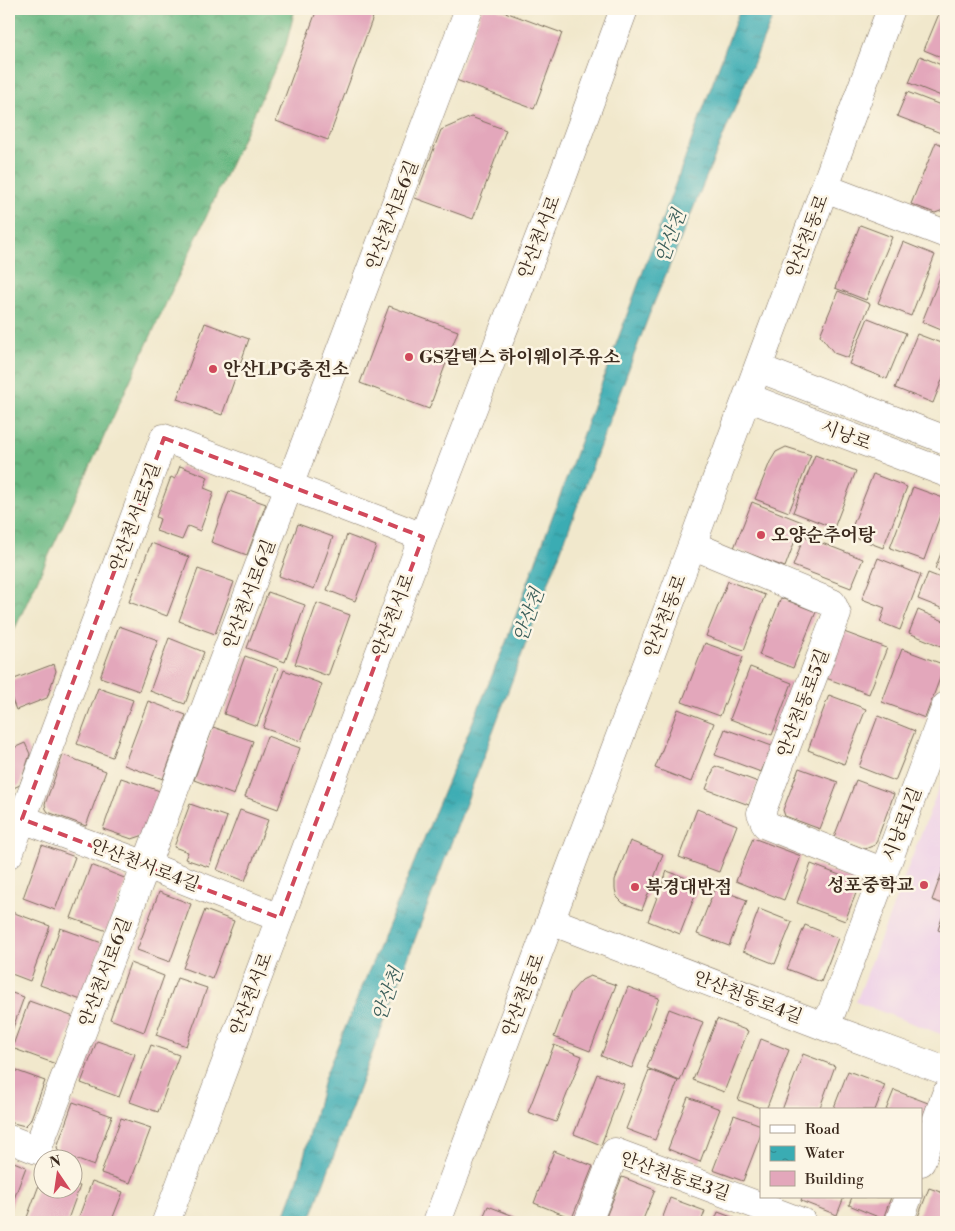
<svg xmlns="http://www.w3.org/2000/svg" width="955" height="1231" font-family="'Libre Bodoni','Noto Serif KR',serif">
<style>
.built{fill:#eed0e8}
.forest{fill:url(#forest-crowns);stroke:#527150}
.water{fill:url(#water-ripples);stroke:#3a6b68}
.building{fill:#e3a7bb}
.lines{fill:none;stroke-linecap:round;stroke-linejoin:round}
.minor-casing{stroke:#7b6c5b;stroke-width:29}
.minor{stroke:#fff;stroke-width:28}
.marked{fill:none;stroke:#d1495b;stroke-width:4;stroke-dasharray:10 6;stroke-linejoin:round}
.poi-dot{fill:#d1495b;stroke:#fcf5e5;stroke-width:2}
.labels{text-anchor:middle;stroke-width:5;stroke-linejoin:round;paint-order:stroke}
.street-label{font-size:18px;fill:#3b2a1e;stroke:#fcf5e5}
.poi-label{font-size:18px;font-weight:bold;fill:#3b2a1e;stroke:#fcf5e5;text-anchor:start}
.water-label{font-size:19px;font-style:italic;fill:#3b5e5a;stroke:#fcf5e5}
</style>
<defs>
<pattern id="forest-crowns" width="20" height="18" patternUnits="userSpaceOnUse" patternTransform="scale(1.25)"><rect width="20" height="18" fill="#68b882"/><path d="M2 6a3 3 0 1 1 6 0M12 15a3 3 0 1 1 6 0" fill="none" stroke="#57966a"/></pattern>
<pattern id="water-ripples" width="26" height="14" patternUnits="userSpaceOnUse" patternTransform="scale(1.25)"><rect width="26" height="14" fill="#3aacb3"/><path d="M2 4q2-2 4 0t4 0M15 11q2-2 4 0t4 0" fill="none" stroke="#328c91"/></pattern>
</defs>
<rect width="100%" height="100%" fill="#fcf5e5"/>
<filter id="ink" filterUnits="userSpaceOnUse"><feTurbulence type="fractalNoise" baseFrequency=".02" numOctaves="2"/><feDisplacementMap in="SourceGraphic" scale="10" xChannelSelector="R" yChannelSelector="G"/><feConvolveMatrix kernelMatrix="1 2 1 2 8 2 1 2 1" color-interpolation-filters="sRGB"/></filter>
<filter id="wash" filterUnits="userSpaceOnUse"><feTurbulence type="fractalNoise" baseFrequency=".0096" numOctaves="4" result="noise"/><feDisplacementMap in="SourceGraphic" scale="20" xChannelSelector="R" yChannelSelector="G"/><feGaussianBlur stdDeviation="1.12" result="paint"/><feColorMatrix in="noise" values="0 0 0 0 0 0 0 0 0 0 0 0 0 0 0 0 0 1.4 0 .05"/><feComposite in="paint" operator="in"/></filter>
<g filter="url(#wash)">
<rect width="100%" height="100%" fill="#f1e8cc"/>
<path class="built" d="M946,769V1036L856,1002Z"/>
<path class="forest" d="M9,9H295L286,45L9,641Z"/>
<path class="water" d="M740,9H776L649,315L309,1222H282L298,1179L325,1076L506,642Z"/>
<g id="blocks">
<path class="building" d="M317,9H376L328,140L276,121Z
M482,9H497L562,33L534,109L456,80Z
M941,9H946V59L924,50Z
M920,56L946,67V98L909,83Z
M907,92L946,107V135L897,116Z
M471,117L506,130L473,219L415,198L441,130Z
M936,142L946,147V209L935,213L911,204Z
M860,225L892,237L866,300L835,288Z
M903,242L935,255L911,316L878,303Z
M946,262V332L922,322Z
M838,291L870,304L848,358L834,353L820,335Z
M389,306L458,331L429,409L360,383Z
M868,318L906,333L887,379L849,364Z
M205,323L249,339L222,415L177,399Z
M917,334L946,345V370L933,403L895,388Z
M786,447L811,455L789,512L755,499L770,462L776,452Z
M815,455L856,471L834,528L793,512Z
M180,466L208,477L204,488L214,492L200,531L188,526L182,540L156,531L160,519L156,517L171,477L175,479Z
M873,474L907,487L883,548L849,535Z
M913,487L946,499L924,560L890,548Z
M229,491L266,504L247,555L211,542Z
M752,502L802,522L785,567L734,548Z
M298,524L333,537L314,589L279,576Z
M347,535L376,546L355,601L327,590Z
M804,536L863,559L851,588L793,566Z
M946,540V573L935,569Z
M151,543L189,557L167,616L129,602Z
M878,558L921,575L900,630L880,622L885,608L862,599Z
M198,569L234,582L215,634L179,621Z
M928,573L946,580V610L918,599Z
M728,581L765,595L744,650L706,636Z
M268,592L305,605L285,662L247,648Z
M781,598L816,612L793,668L759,655Z
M317,603L350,615L328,676L295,664Z
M918,610L946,622V639L943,647L909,633Z
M119,626L158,640L139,691L100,677Z
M844,632L887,648L869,694L826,678Z
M169,638L204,652L185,704L150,691Z
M705,643L743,657L720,716L682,702Z
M902,649L945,665L925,718L882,702Z
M245,656L278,668L257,726L224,714Z
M54,664L56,671L47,698L16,710L9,692V681Z
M750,667L792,683L772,735L730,719Z
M284,670L322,684L301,741L263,728Z
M98,688L133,700L112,757L77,744Z
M829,695L866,709L844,764L808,750Z
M148,701L186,715L163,779L124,765Z
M678,709L714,723L691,782L655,768Z
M878,716L915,731L895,781L859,767Z
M213,727L253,741L234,795L194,780Z
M725,729L772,746L761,772L715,755Z
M267,736L300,748L278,809L245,797Z
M25,743L30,754L20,785L9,790V750Z
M63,755L106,771L86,826L48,812L46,809L45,804Z
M715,766L758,782L749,805L706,789Z
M799,768L838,782L820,829L785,816L783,810Z
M121,778L160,791L144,835L132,839L103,829Z
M856,780L894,794L875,845L865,849L834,837Z
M190,804L227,817L209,867L185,859L188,852L174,847Z
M697,809L737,825L719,872L679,857Z
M240,810L268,820L245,881L217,870Z
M753,838L801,856L784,900L736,881Z
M630,841L663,854L642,910L623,903L617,897L615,889V880Z
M42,845L75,857L55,910L23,898Z
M946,861V905L932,900Z
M811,864L860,883L845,921L797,903Z
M91,865L127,879L107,931L71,918Z
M667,871L700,883L680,934L648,921Z
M715,888L747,900L729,946L697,934Z
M159,892L191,904L170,962L137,950Z
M946,906V933L938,930Z
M759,909L792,922L775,964L743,951Z
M205,910L234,921L212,979L183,968Z
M9,911L50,926L30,981L9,973Z
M805,925L838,938L821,982L787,969Z
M60,928L102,943L81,1000L40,985Z
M130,963L164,976L144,1032L110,1019Z
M590,976L616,985L590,1051L554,1037L571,992L582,980Z
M177,978L207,988L186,1046L156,1035Z
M628,987L659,998L632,1068L601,1056Z
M9,992L24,997L9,1039Z
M29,1001L74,1017L56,1064L12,1048Z
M669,1009L703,1022L680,1081L647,1068Z
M717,1019L748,1031L724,1092L693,1080Z
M761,1039L789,1050L766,1110L738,1100Z
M97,1041L135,1054L119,1097L81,1083Z
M151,1045L179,1055L158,1112L130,1102Z
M554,1045L582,1056L556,1122L528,1112Z
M803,1054L835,1066L819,1110H782Z
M9,1068L45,1081L30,1121L25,1126L9,1122Z
M649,1070L678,1081L655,1140L626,1129Z
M848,1071L885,1085L875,1110H833Z
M597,1074L624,1084L601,1145L574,1134Z
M894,1090L928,1103L921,1121V1110H886Z
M688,1097L720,1109L700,1162L668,1149Z
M73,1102L112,1116L94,1166L59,1153L57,1147Z
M734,1115L761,1125V1134L743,1181L713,1170Z
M121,1118L151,1128L130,1183L101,1173Z
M554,1151L593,1166L572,1218L534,1203Z
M9,1160L26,1167L9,1212Z
M42,1177V1188H72V1184L80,1186L67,1222H31L26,1220Z
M622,1177L655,1190L642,1222H604Z
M92,1181L123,1192L111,1222H77Z
M929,1188L946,1194V1222H916Z
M802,1197H844L837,1215L801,1201Z
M852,1197H891L883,1219L849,1205Z
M670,1198L705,1211L701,1222H661Z
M488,1206L524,1220V1222H481Z
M718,1212L745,1222H714Z"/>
</g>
</g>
<g filter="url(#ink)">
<use href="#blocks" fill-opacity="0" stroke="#7b6c5b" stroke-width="1"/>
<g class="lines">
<defs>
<path id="minor" d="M825,188L946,234
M758,368L946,440
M747,397L946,473
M692,545L832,603L837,614L761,813L766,825L884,872
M9,814L146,865L280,918
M9,854L164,438L423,537
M551,921L826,1027L946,1071
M826,1027L946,706
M9,1139L37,1150L146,865L469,9
M921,1162L946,1094
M166,1222L423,537L558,189L624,9
M437,1222L692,545L891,9
M588,1222L615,1152L802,1222
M899,1222L908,1197"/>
</defs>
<use href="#minor" class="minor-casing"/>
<use href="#minor" class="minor"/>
</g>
</g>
<path class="marked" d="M164,438L423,537L280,918L22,819Z"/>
<g class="poi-dot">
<circle cx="409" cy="357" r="5"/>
<circle cx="213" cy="369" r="5"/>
<circle cx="761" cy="535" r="5"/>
<circle cx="924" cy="885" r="5"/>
<circle cx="635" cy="887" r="5"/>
</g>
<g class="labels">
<g class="street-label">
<text transform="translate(392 215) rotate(-69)" y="6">안산천서로6길</text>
<text transform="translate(807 236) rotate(-69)" y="6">안산천동로</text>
<text transform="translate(539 237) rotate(-69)" y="6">안산천서로</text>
<text transform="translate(846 435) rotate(21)" y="6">시낭로</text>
<text transform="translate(135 517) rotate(-70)" y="6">안산천서로5길</text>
<text transform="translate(249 594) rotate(-69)" y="6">안산천서로6길</text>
<text transform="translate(393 615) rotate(-69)" y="6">안산천서로</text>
<text transform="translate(665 616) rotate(-69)" y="6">안산천동로</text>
<text transform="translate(803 703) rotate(-69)" y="6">안산천동로5길</text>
<text transform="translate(902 824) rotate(-69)" y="6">시낭로1길</text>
<text transform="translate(145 865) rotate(21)" y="6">안산천서로4길</text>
<text transform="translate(105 972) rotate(-69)" y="6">안산천서로6길</text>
<text transform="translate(251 994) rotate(-69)" y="6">안산천서로</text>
<text transform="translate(523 995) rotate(-69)" y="6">안산천동로</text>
<text transform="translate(748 997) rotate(21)" y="6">안산천동로4길</text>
<text transform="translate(675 1176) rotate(19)" y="6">안산천동로3길</text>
</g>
<g class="poi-label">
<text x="419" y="363">GS칼텍스 하이웨이주유소</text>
<text x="223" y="375">안산LPG충전소</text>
<text x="771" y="541">오양순추어탕</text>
<text x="914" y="891" text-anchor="end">성포중학교</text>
<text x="645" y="893">북경대반점</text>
</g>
<g class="water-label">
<text transform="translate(670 236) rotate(-70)" y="7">안산천</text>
<text transform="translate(528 615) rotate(-70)" y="7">안산천</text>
<text transform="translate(387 994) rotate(-70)" y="7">안산천</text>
</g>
</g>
<rect width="955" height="1231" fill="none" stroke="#fcf5e5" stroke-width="30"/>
<rect x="760" y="1108" width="162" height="90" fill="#fcf5e5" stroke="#afa495"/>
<rect x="770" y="1125" width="25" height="8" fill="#ffffff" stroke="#afa495"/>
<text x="805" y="1134" font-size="15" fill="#3b2a1e">Road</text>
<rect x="770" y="1146" width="25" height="15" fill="url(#water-ripples)" stroke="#afa495"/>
<text x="805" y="1158" font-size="15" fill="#3b2a1e">Water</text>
<rect x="770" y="1171" width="25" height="15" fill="#e3a7bb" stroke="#afa495"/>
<text x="805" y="1184" font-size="15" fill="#3b2a1e">Building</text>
<g transform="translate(58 1174) rotate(347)"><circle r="24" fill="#fcf5e5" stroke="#afa495"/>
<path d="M0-4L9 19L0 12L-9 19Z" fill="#d1495b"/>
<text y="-8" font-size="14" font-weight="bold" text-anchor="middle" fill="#3b2a1e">N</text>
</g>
</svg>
